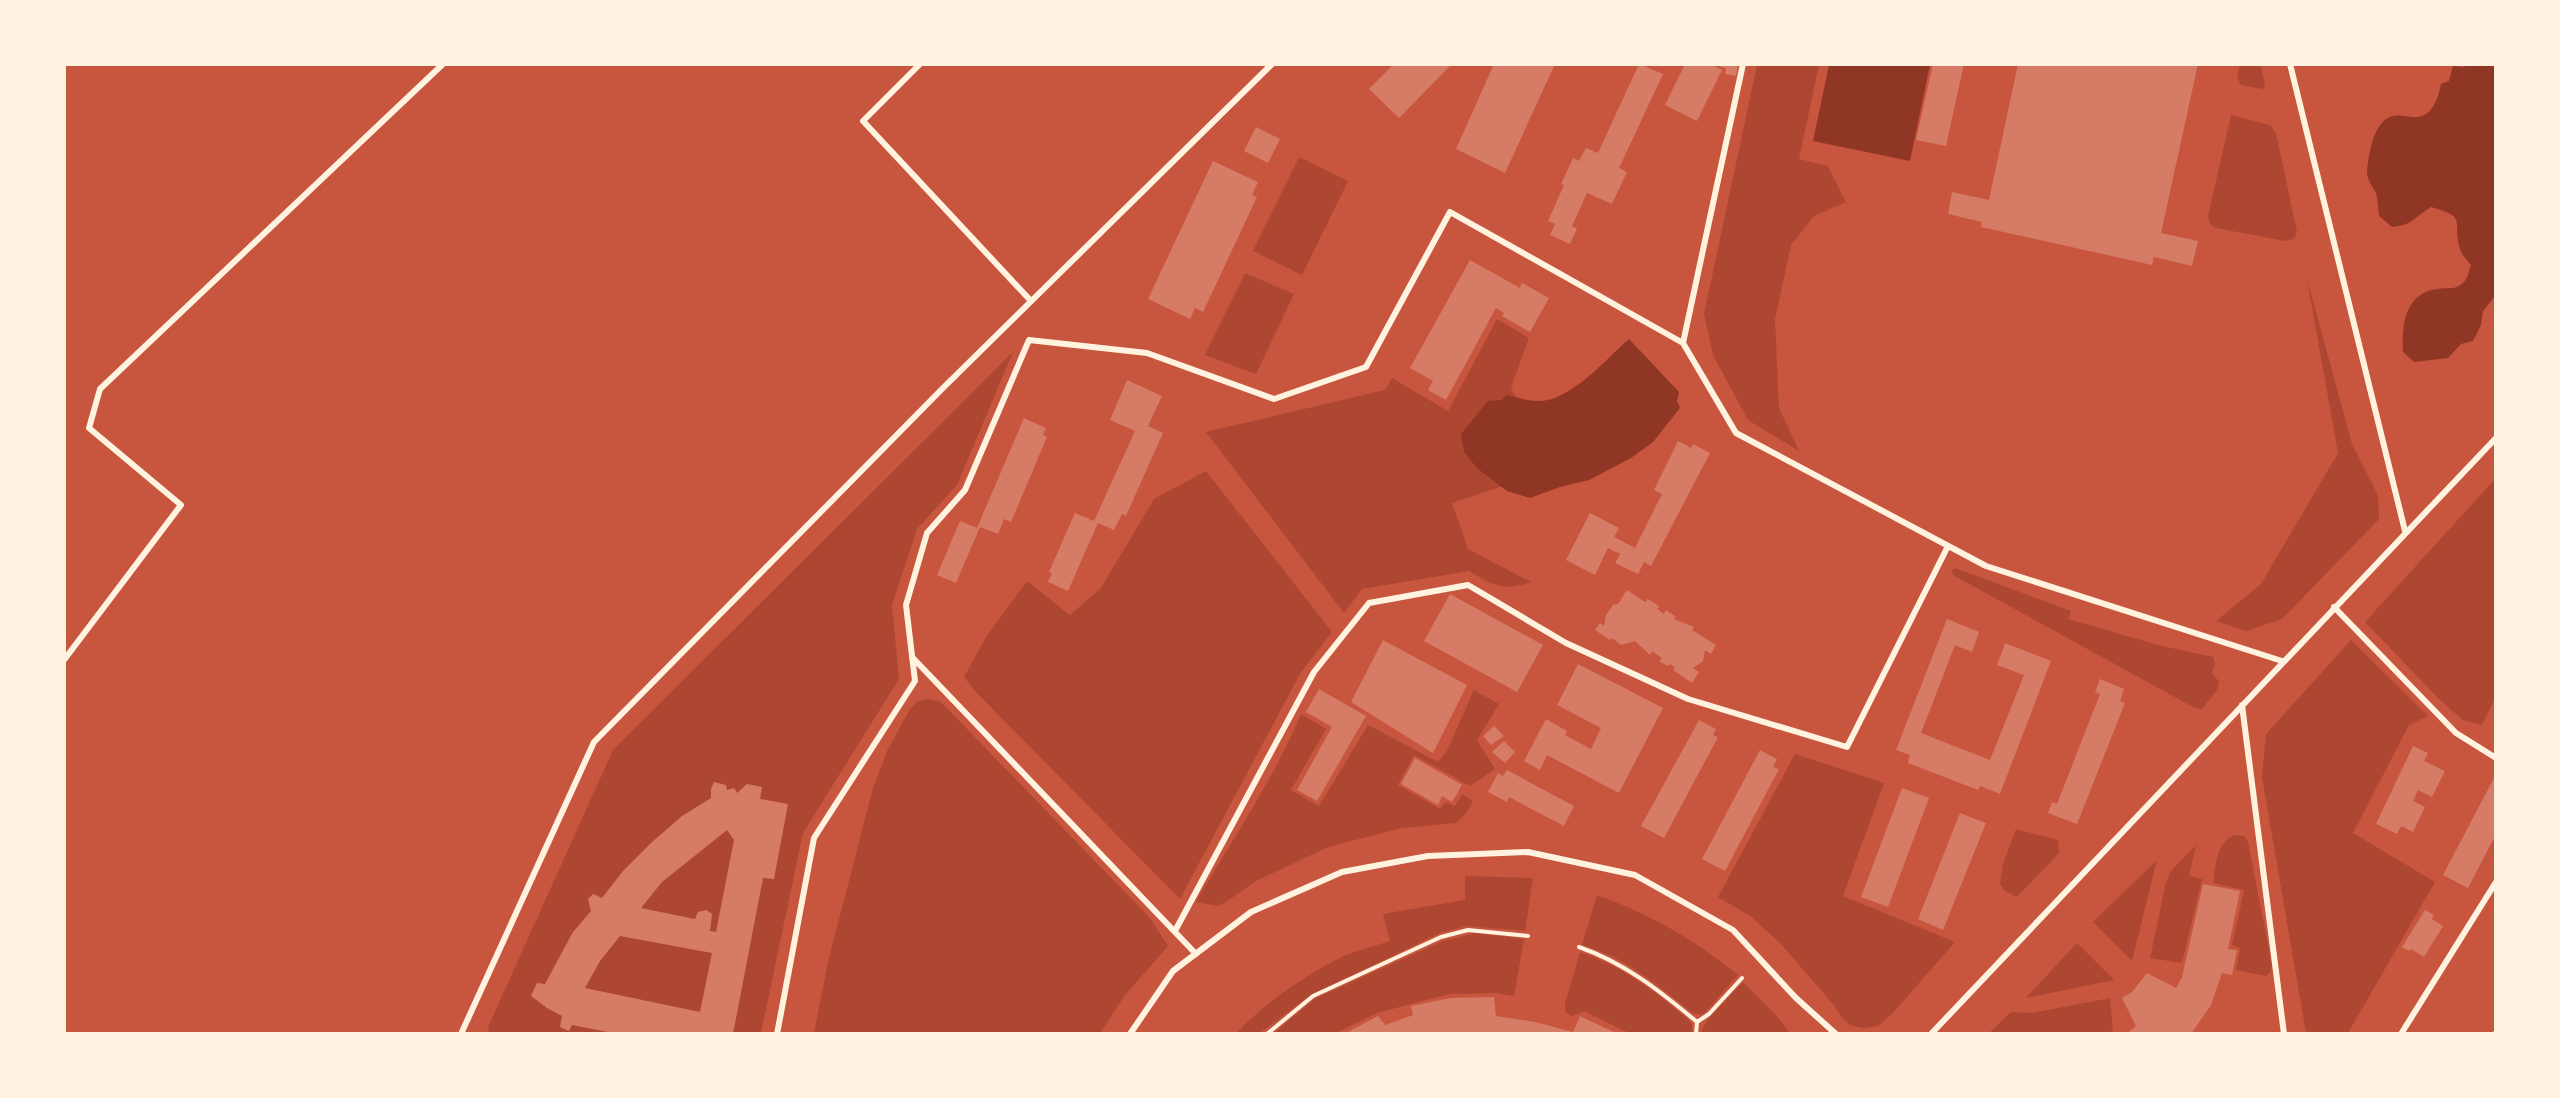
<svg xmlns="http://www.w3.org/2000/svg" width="2560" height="1098" font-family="'Public Sans',sans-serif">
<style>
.green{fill:#ae4732}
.water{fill:#8f3625}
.building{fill:#d67c66;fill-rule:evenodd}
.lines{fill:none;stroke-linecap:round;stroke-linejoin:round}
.path{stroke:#fff3e0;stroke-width:4}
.minor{stroke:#fff3e0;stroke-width:6}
</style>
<rect width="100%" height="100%" fill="#c8553d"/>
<path class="green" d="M1757,65H1819L1799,159L1828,166L1846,202L1814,216L1791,245L1775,319L1779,408L1799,451L1748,420L1713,355L1704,314Z
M2240,65H2261L2265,86L2263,89L2241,85L2237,77Z
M2231,115L2270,125L2276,133L2297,232L2294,239L2285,241L2216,228L2210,224L2208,216Z
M1299,157L1348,181L1302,275L1253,251Z
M1245,273L1294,294L1256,374L1205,355Z
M2307,279L2352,444L2378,495L2379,519L2282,619L2246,631L2216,621L2261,584L2338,453Z
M1497,319L1529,338L1511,388L1557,468L1452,503L1468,549L1531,582C1503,592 1493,585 1469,571L1362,589L1344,613L1206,432L1385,390L1392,378L1448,411Z
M1013,352L957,485L917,529L892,605L899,679L803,833L761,1033L489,1034L488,1027L613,750Z
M1206,471L1332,632L1301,672L1180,899L974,690L964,677L986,637L1027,581L1070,615L1101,588L1154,499Z
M2495,479V698L2482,725L2463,720L2440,700L2365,622Z
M1955,568L2071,611L2068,619L2158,645L2213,657L2215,663L2212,674L2219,681L2217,690L2202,709L2193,707L1953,575L1951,572Z
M2351,640L2428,716L2409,725L2353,833L2435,882L2348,1033H2306L2262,777L2266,734Z
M1474,690L1499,704L1477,740L1495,769L1470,786L1414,755L1398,785L1440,809L1445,802L1455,806L1462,794L1473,801L1467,812L1456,823L1402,828L1328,847L1256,881L1226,902L1217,906L1196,902C1232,840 1274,779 1301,714L1326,729L1291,790L1319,806L1368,725L1438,762L1447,751Z
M929,699L941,702L1150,918L1168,946L1125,995L1100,1033H814L828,962L873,788L887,751L910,709L918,701Z
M1795,754L1884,783L1843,896L1955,942L1892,1014L1878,1026L1865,1028L1852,1026L1843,1019L1833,1004L1780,943L1750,916L1718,897Z
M2016,829L2058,840L2059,853L2017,897L2005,891L2000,884L2003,864Z
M2235,835L2244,836L2248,842L2272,965L2271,971L2266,976L2236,970L2240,948L2232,945L2244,890L2213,883C2216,865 2216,842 2235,835Z
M2196,845L2189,876L2202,879L2182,963L2150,958L2166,882L2171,871Z
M2157,860L2132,961L2093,922Z
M1465,876L1533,878L1525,931L1467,926L1440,933L1311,995L1260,1033H1237C1262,1005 1308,973 1342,957C1357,950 1375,946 1390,941L1383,914L1465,900Z
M1597,895C1650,914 1695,940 1738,975L1704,1014H1694C1658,986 1627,958 1582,945Z
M1476,933L1524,939L1514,996L1495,993L1449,994L1377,1013L1336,1033H1274L1316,998L1443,941Z
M2077,943L2114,980L2026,998Z
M1580,952C1624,967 1651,989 1687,1018L1692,1024V1033H1629L1584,1011L1572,1016L1565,1012V1004Z
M1743,982L1775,1014L1790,1033H1700L1709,1018Z
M2110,998L2113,1031L2098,1034L1989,1033L2011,1012L2032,1013Z"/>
<path class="water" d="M2468,64L2495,65V296L2483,311L2481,325L2473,341L2461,344L2448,358L2414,362L2403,352C2402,325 2404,294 2437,289C2448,287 2455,291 2464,282C2468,278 2469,270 2471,265C2467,260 2461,254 2460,249C2451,221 2470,218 2431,207C2413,218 2413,225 2392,227L2379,216C2378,209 2378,200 2376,193C2373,187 2367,180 2367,172C2368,158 2373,125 2388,118C2395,114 2404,116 2411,117C2431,120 2438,100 2441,84L2449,81L2453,66L2464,67Z
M1829,65H1930L1910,161L1813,141Z
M1629,339L1679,392L1677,401L1680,408L1653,442L1631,458L1589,480L1560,487L1530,498L1507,491L1477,468L1464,452L1461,434L1488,401L1502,400L1506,395C1516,397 1527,401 1538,401C1570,402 1606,359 1629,339Z"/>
<path class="building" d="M1394,64H1452L1399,118L1369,89Z
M1494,64H1555L1505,173L1456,149Z
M1639,64L1663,74L1619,168L1627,172L1612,204L1587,193L1572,226L1577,229L1570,244L1550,235L1555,224L1548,221L1564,185L1561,184L1573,158L1579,161L1586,148L1598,153Z
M1685,64H1710L1722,70L1697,121L1665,105Z
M1721,64H1738L1736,76L1725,74L1726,68L1720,67Z
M1933,64H1964L1946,146L1916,140Z
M2018,64H2198L2161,233L2198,241L2192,266L2154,257L2152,265L1981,227L1982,222L1948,214L1952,192L1989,200Z
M1256,127L1280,139L1268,163L1244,151Z
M1213,161L1258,182L1252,195L1257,197L1203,312L1195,308L1190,319L1148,299Z
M1470,260L1520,288L1522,283L1549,298L1530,332L1502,316L1504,313L1496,308L1446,400L1428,390L1433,381L1410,368Z
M1127,380L1162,396L1148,426L1163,433L1126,516L1122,514L1114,530L1098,523L1068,591L1048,582L1052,573L1049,572L1075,513L1094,521L1135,431L1110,420Z
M1024,418L1046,428L1043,435L1047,437L1011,522L1004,519L998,534L980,527L956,583L937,575L960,521L977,528Z
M1678,441L1691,448L1693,444L1710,453L1651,566L1644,562L1638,574L1615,563L1620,554L1608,548L1595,575L1566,560L1590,513L1619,528L1614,537L1635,548L1662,494L1654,490Z
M1627,590L1645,602L1648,599L1659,606L1657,609L1664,614L1666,610L1676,617L1674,619L1694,627L1692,630L1716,645L1711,654L1705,650L1703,661L1693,668L1699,672L1692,683L1673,670L1675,667L1670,664L1668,666L1659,661L1662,658L1652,651L1650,655L1635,641L1621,645L1612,638L1610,640L1595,630L1600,623L1604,626L1606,615L1613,605L1618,604Z
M1450,594L1543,645L1517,692L1424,641Z
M1947,619L1979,632L1972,652L1955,645L1921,733L1990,760L2024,675L1997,665L2005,643L2051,661L2000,794L1980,786L1978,790L1908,763L1910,755L1896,750Z
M1383,640L1467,685L1433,753L1351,702Z
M1578,664L1663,708L1619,793L1547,755L1540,770L1524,761L1546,719L1567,731L1565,735L1591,749L1601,728L1557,705Z
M2100,679L2124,689L2120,701L2125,703L2077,824L2048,813L2052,802L2057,804L2100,694L2095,692Z
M1319,689L1366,716L1317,801L1297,790L1332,727L1306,712Z
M1699,720L1716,729L1713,735L1718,737L1664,838L1641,826Z
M1494,726L1504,736L1491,745L1483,736Z
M1504,741L1515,752L1505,763L1492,752Z
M2413,746L2428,753L2424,761L2445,771L2432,797L2418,790L2413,801L2425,807L2413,832L2401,826L2397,834L2376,824Z
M1760,750L1777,759L1773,767L1779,769L1725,871L1702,859Z
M1415,758L1462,785L1452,802L1442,796L1438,805L1401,784Z
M1507,770L1574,806L1564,826L1509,797L1507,802L1488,792L1498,773L1503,776Z
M2496,774V834L2468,888L2443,875Z
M714,782L726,785L727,790L734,788L737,793L747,784L762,787L760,799L788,804L774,879L763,878L733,1034H618L572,1025L569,1031L560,1027L562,1016L547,1008L531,996L537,983L545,984L573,932L591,911L588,899L593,894L602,898L623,871L651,843L682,816L711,798V789ZM727,830L734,840L716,932L710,931L712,914L706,910L698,912L695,919L641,908L662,882ZM620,936L712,953L700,1012L585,988L600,961Z
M1902,788L1929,798L1888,907L1861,897Z
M1960,813L1986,823L1943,930L1918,919Z
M2203,884L2240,891L2228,949L2237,950L2232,975L2222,973L2211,1005L2191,1034H2126L2136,1026L2122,998L2132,992L2147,973L2176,988L2182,977Z
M2425,910L2434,915L2432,919L2443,926L2424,957L2411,949L2409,951L2402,947Z
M1494,997L1496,1016L1535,1022L1573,1032L1580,1016L1618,1034H1344L1378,1016L1385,1025L1413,1015L1411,1006L1451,998Z"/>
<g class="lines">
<path class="path" d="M1579,947C1625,963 1660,991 1697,1022L1696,1034
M1697,1022L1709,1014L1742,978
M1267,1034L1313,996L1441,937L1468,930L1528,936"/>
<path class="minor" d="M920,64L863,121L1031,301
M1743,64L1683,343L1736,433L1986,566L2282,661
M2290,64L2405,531
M2334,607L2456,733L2496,758
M912,657L1196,954
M64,660L181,505L89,428L100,389L443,64
M2242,705L2284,1034
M1175,931L1314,672L1369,603L1468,585L1566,643L1688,699L1847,747L1948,546
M461,1034L594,742L943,388L1272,64
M777,1034L814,838L915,681L906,605L927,533L965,490L1029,340L1147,353L1274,399L1366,367L1450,212L1683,343
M1130,1034L1173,971L1251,912L1342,872L1428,856L1528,852L1635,875L1733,930L1796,998L1836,1034
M1931,1034L2496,438
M2401,1034L2496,882
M2495,1034L2496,1033"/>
</g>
<rect width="2560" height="1098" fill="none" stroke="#fff3e0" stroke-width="132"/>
</svg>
